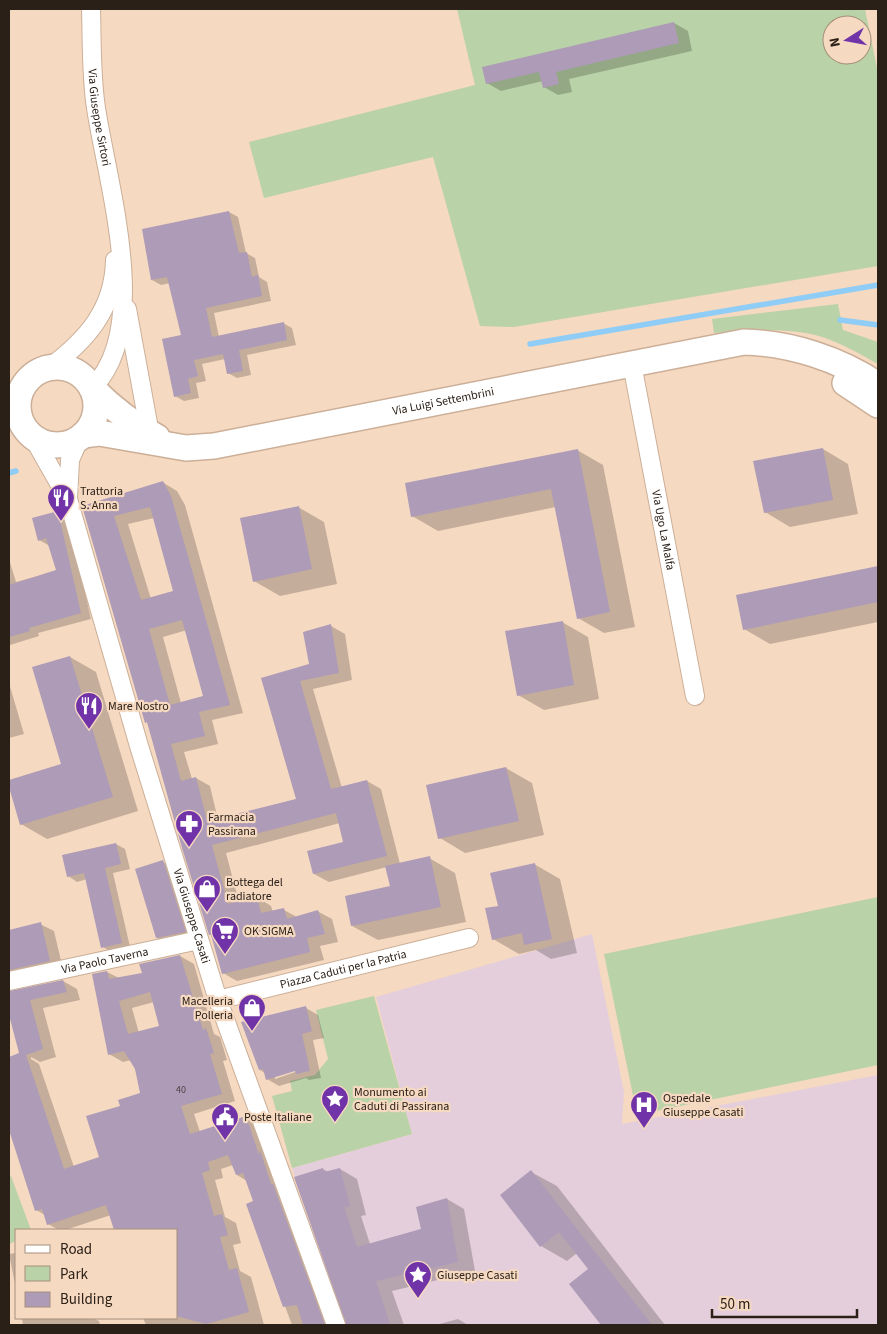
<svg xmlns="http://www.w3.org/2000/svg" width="887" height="1334" font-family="'Source Sans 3',sans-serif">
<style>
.medical{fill:#e4cedb}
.green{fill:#b9d2a7;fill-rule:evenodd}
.shadow{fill:#0003;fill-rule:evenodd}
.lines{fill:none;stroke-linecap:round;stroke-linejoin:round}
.stream{stroke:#8fcdf6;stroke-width:5.5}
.building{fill:#ad9bb7;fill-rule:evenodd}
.street-casing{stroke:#cbaf98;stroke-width:20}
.secondary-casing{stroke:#cbaf98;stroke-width:28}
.street{stroke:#fff;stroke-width:18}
.secondary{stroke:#fff;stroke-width:25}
.labels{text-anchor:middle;stroke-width:4.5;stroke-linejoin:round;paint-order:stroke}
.number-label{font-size:10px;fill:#4c3f40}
.street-label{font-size:12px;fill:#2b2018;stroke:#f6d9c1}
.poi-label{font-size:12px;fill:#2b2018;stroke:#f6d9c1;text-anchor:start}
</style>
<rect width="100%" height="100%" fill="#f6d9c1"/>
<path class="medical" d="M592,934L624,1092L622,1124L878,1075V1325H345L292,1168L412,1134L376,997Z"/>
<path class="green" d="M457,9H865L878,73V266L514,327L480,326L433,157L264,198L249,142L475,85ZM832,25H862V55H832Z
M838,304L843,330L878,342V364C860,354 839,342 819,336C785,327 749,331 714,333L712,319Z
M878,897V1065L637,1115L604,954Z
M374,996L412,1134L292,1168L272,1096L292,1091L290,1081L315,1075L328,1059L316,1010Z
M11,1176L31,1230H16V1241L9,1244V1177Z"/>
<path class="shadow" d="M674,23L688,31L692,51L569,79L572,92L558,95L544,87L543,81L501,91L487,83Z
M229,212L238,217L246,253L255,258L259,277L267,282L271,301L214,313L219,337L283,323L292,328L296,345L247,355L251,375L237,378L228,373L225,359L202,364L206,381L196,383L199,398L184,401L175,396L182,336L170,283L161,285L152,280Z
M823,449L848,464L858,514L790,527L765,512Z
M577,450L603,465L635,627L604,633L578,618L556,507L438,531L412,516Z
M162,482L177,491L185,505L243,713L212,720L218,744L184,752L192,779L196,778L210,786L218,820L297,799L262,679L310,665L331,626L345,634L352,680L313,689L342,788L367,781L381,789L400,864L429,858L455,873L466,922L378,940L352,926L391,887L387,867L329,882L314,874L309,852L345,843L340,823L226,853L239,902L257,897L271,906L273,912L284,910L297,917L317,911L332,919L338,942L320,946L324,960L237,981L223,973L149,724L146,722L83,506ZM154,518L175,592L151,599L128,524ZM187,630L205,696L181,703L163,637Z
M298,507L324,522L337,584L280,596L254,581Z
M58,512L68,518L91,619L38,633L39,636L10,645L9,559L16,582L57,571L50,546L39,540Z
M878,568V622L770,644L744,629L737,596Z
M562,622L588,637L599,699L544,710L518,695Z
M70,657L96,672L138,811L47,839L21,824L9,781L62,765Z
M9,683L24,734L9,738Z
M506,768L532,783L544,835L465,853L440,838L428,786Z
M116,844L125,849L130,869L113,873L130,947L111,952L103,947L87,879L77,882L68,876Z
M163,862L172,867L194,937L166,943L157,938Z
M534,864L560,879L577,953L551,959L536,950L519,954L493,939L499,907Z
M40,924L54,931L63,969L9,981V931Z
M180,956L194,964L214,1034L220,1037L227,1060L223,1061L235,1101L194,1114L200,1132L246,1117L259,1125L330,1325H292L247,1205L254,1202L247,1181L237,1175L233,1165L221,1169L223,1178L215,1180L225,1217L236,1223L241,1243L233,1245L240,1271L251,1277L264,1325H146L143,1318H176V1230H116L111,1215L65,1230H59L48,1224L45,1215L36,1210L9,1126V1058L20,1054L9,1010V992L63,981L77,989L80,1000L43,1008L56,1057L40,1062L31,1057V1059L39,1064L74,1167L100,1158L121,1107L141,1094L136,1069L131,1060L123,1062L109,1054L107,972L119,978L144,974ZM154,1002L160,1027L139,1033L132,1008Z
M306,1008L318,1015L324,1038L313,1040L321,1078L309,1080L306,1078L279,1086L267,1079L265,1073L260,1070ZM301,1068V1070L275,1079V1076Z
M323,1169L328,1172L340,1169L357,1179L366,1215L361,1216L370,1244L422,1229L447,1199L464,1209L475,1271L392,1291L404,1325H347L295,1178Z
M531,1172L557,1186L665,1325H603L570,1284L590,1269L577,1253L567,1261L541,1246Z
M16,1253V1289L9,1254Z
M22,1318H93L99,1321L100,1325H23Z
M458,1319L468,1325H436Z"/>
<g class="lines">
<path class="stream" d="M840,320L878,325
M530,344L878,285
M9,473L16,471"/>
</g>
<path class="building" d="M674,22L679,43L556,72L559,84L543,88L539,72L486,84L482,67Z
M229,211L239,253L247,252L252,277L258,275L262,296L206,308L212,337L284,322L287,340L239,350L243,371L227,374L223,354L194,360L198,376L188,379L191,393L174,397L162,339L181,335L167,277L151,280L142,229Z
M823,448L833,500L764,513L753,461Z
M578,449L610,612L577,619L551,489L411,517L405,483Z
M163,481L171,496L230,705L199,712L205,736L171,744L181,781L196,777L207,821L296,799L261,678L309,664L303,632L331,624L339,673L300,681L331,789L367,780L387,856L313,874L307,851L343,842L336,813L212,845L228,904L257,896L261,913L284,908L287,919L318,910L325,934L307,938L310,952L222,974L211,935H209L182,848L147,722L145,723L82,506ZM150,507L173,591L141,600L114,516ZM182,620L203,696L170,705L149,629Z
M299,506L312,569L253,582L240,518Z
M58,511L81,613L29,628L30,631L9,637V585L56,570L46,538L38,541L32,518Z
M878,566V602L743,630L736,595Z
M563,621L574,685L517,696L505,631Z
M70,656L113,797L20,825L9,787V780L61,764L32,667Z
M506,767L519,821L438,839L426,785Z
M116,843L121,864L105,868L122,943L101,948L84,873L67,877L62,855Z
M430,856L441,907L351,926L345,896L390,886L385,866Z
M163,860L186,932L156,938L135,869Z
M535,863L552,939L524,945L522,933L492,940L485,908L498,906L490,873Z
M41,922L50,961L9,970V930Z
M180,955L203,1030L206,1028L214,1053L210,1054L222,1094L181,1106L190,1134L246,1116L259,1155L260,1150L271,1184H273L325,1325H303L297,1305L283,1307L246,1204L253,1201L243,1173L236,1175L228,1155L208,1162L210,1170L202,1173L214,1216L222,1214L228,1235L220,1237L229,1270L237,1268L249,1312L206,1324L176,1316V1230H114L106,1205L47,1225L42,1209L35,1211L9,1130V1057L19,1053L9,1015V991L63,980L67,992L30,1000L43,1049L26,1055L64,1169L99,1157L86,1116L120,1106L118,1100L140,1093L135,1069L124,1051L108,1055L92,974L107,971L109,979L142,973L139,964ZM150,992L159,1026L128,1034L119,1001Z
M306,1006L312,1031L302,1034L310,1071L296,1074L295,1071L266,1080L263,1069L259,1070L241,1022Z
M323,1168L324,1172L340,1168L350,1206L344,1207L357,1247L421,1229L416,1207L447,1198L458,1262L376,1281L390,1325H346L294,1177Z
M531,1170L652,1325H601L569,1284L588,1269L559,1232L540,1247L500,1195Z"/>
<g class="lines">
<defs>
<g id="street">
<path id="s1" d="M91,9C92,41 91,76 96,108C107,182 153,329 92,388"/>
<path d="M127,309L150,434"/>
<path id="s2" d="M632,364L695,696"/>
<path d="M49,368C87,340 114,309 115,260"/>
<path id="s3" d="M34,439L68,499L139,746L218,1000L336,1325"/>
<path d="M68,499L70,460L79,439"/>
<path id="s4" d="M9,981L199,940"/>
<path id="s5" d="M218,1000L469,938"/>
</g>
<g id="secondary">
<circle cx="57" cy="406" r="39"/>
<path d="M845,383L878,405"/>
<path d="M92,388C111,407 132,424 157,437"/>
<path id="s6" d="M83,435L99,433L186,448L214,446L744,342C790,343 840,359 878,385"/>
</g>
</defs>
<use href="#street" class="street-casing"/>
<use href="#secondary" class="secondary-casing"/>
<use href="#street" class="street"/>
<use href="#secondary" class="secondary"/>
</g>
<defs>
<symbol id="restaurant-pin" viewBox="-11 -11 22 30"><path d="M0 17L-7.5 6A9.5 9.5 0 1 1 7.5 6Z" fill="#7133a8" stroke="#f6d9c1"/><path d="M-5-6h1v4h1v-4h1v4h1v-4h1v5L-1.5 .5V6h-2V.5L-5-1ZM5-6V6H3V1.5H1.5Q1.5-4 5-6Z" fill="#fff"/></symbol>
<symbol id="pharmacy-pin" viewBox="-11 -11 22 30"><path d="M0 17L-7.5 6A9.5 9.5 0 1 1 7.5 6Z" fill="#7133a8" stroke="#f6d9c1"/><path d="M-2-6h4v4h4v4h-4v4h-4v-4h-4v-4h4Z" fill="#fff"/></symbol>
<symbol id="shop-pin" viewBox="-11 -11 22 30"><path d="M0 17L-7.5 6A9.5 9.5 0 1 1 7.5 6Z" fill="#7133a8" stroke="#f6d9c1"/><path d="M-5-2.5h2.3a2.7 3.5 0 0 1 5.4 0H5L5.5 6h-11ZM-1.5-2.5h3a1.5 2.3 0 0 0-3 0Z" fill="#fff"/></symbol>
<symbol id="supermarket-pin" viewBox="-11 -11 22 30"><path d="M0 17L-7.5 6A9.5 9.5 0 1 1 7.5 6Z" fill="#7133a8" stroke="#f6d9c1"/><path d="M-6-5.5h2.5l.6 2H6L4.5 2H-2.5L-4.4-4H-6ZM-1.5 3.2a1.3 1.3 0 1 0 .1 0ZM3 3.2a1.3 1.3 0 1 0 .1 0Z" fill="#fff"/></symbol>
<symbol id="sight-pin" viewBox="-11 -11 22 30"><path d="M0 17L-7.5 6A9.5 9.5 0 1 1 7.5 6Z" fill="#7133a8" stroke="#f6d9c1"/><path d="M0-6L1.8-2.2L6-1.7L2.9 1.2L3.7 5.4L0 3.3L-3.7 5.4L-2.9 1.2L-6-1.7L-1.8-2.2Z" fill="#fff"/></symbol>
<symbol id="hospital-pin" viewBox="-11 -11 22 30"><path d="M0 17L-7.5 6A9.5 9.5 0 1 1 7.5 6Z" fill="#7133a8" stroke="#f6d9c1"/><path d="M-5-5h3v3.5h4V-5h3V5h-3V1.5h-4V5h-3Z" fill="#fff"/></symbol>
<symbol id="civic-pin" viewBox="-11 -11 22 30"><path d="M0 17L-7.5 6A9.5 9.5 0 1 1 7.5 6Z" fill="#7133a8" stroke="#f6d9c1"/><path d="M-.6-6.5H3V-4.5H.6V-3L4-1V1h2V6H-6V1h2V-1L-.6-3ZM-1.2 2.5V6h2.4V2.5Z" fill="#fff"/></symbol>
</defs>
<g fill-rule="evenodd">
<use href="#restaurant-pin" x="45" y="482" width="32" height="43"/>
<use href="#restaurant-pin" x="73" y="690" width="32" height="43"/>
<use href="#pharmacy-pin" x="173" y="808" width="32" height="43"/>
<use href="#shop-pin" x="191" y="873" width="32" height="43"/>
<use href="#supermarket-pin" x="209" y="915" width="32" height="43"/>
<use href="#shop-pin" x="236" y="992" width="32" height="43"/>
<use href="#sight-pin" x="319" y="1083" width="32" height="43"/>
<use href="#hospital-pin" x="628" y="1089" width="32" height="43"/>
<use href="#civic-pin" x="209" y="1101" width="32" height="43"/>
<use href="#sight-pin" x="402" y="1259" width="32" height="43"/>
</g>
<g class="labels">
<g class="number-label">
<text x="181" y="1093">40</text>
</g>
<g class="street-label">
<text dy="4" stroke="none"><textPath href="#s1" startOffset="109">Via Giuseppe Sirtori</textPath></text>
<text dy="4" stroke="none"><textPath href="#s6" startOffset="366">Via Luigi Settembrini</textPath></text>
<text dy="4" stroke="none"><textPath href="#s2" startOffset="169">Via Ugo La Malfa</textPath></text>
<text dy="4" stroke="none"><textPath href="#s3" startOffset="504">Via Giuseppe Casati</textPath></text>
<text dy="4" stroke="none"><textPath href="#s4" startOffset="98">Via Paolo Taverna</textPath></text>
<text dy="4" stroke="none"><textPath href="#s5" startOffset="129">Piazza Caduti per la Patria</textPath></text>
</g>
<g class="poi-label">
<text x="80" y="495">Trattoria<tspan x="80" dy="14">S. Anna</tspan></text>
<text x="108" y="710">Mare Nostro</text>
<text x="208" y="821">Farmacia<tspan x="208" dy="14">Passirana</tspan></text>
<text x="226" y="886">Bottega del<tspan x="226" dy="14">radiatore</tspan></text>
<text x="244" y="935">OK SIGMA</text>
<text x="233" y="1005" text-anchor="end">Macelleria<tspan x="233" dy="14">Polleria</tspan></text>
<text x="354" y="1096">Monumento ai<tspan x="354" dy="14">Caduti di Passirana</tspan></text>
<text x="663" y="1102">Ospedale<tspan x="663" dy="14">Giuseppe Casati</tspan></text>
<text x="244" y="1121">Poste Italiane</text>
<text x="437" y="1279">Giuseppe Casati</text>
</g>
</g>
<rect width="887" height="1334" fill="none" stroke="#2b2018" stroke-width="20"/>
<rect x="15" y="1229" width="162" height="90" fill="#f6d9c1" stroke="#a58f7d"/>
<rect x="25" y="1245" width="25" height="8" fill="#ffffff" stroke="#a58f7d"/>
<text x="60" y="1254" font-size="15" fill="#2b2018">Road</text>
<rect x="25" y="1266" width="25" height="15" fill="#b9d2a7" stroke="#a58f7d"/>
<text x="60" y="1279" font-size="15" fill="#2b2018">Park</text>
<rect x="25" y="1292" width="25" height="15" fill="#ad9bb7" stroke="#a58f7d"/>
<text x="60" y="1304" font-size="15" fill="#2b2018">Building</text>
<g transform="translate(847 40) rotate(259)"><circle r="24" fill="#f6d9c1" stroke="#a58f7d"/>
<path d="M0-4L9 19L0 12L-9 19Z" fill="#7133a8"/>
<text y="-8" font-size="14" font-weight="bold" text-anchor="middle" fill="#2b2018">N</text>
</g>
<path d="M712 1309v8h145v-8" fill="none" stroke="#2b2018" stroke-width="2.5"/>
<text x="720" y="1309" font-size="15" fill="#2b2018" stroke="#f6d9c1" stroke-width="4" paint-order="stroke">50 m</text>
</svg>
